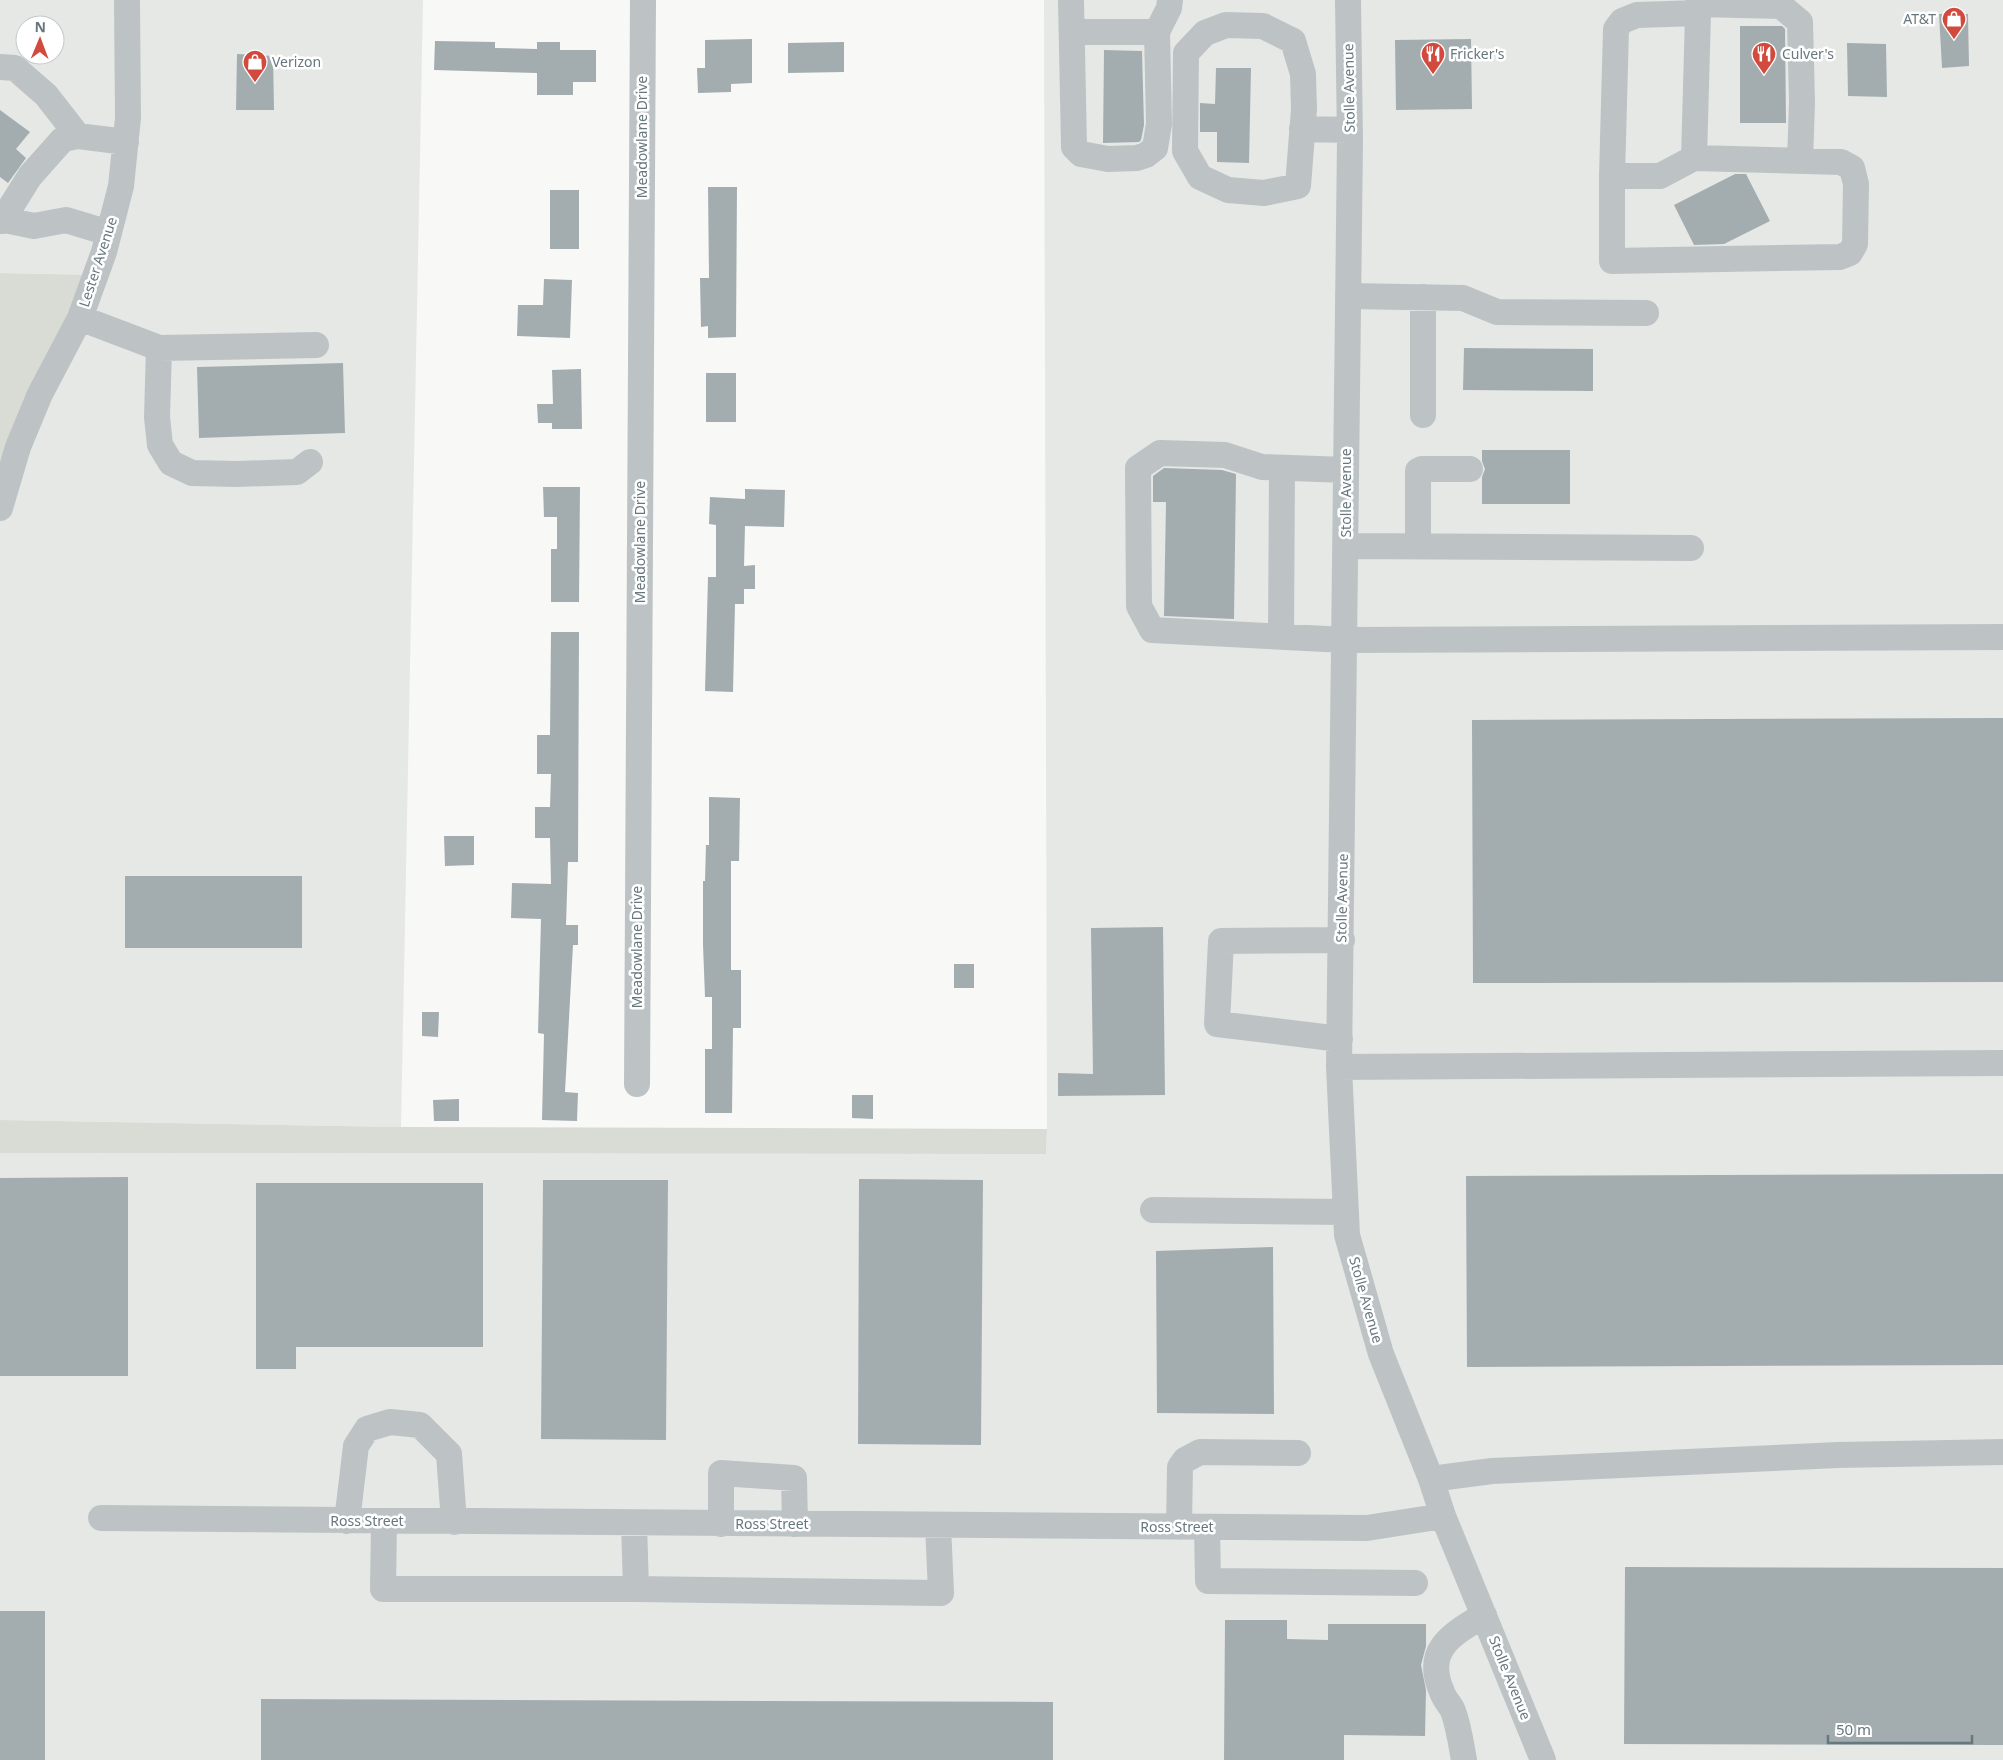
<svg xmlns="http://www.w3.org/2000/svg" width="2003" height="1760" font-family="'Noto Sans',sans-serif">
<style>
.built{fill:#e6e8e6;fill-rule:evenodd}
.green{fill:#d9dcd5}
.building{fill:#a3adb0}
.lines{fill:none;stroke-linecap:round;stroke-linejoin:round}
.minor{stroke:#bdc3c5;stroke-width:26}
.labels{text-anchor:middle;stroke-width:5;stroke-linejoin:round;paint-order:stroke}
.poi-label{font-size:14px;fill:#66777d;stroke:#fff;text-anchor:start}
.street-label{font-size:14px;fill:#66777d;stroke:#fff}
</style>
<rect width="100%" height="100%" fill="#f8f8f6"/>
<path class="built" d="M0,0H423L401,1127L0,1120V508L95,275L0,273ZM25,25H55V55H25Z
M1044,0H2003V1760H0V1153L1046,1154L1047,1129Z"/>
<path class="green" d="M0,273L96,275L0,508Z
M0,1120L401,1127L1047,1129L1046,1154L0,1153Z"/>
<path class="building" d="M1939,14H1968L1969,66L1942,68Z
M1740,26H1782L1785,29L1786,123H1740Z
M752,39V83L731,84V92L698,93L697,68H705V40Z
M1471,39L1472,109L1396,110L1395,40Z
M435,41L495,42V48L537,49V42H560V50H596V82H573V95H537V73L434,70Z
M844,42V72L788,73V43Z
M1847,43L1886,44L1887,97L1848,96Z
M1104,50L1142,51L1144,125L1141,140L1139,142L1103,143Z
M237,54L273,56L274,110H236Z
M1216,68H1251L1249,163L1217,162V132H1200V103L1215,104Z
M0,110L30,132L16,149L26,158L8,183L0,177Z
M1735,174H1746L1770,221L1724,244L1694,245L1674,205Z
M708,187H737L736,337L708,338V326L701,327L700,278H709Z
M550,190H579V249H550Z
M544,279L572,280L570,338L517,336L518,305H543Z
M1464,348L1593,349V391L1463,390Z
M343,363L345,433L199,438L197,367Z
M581,369L582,429H552V423H538L537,404H553L552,370Z
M706,373H736V422H706Z
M1482,450H1570V504H1482V477L1485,469L1482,461Z
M1164,468L1222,470L1236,474L1234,619L1164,616L1166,502H1153V476Z
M543,487H580L579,602H551V549H557V517H544Z
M745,489L785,490L784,527L745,526L744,566L755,565V589H744V604H735L733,692L705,691L708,577H716V525L709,524L710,497L745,499Z
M551,632H579L578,862H568L566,925H578V945H573L565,1092L578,1093L577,1121L542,1120L544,1034L538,1033L541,919L511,918L512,883L551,884L550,838H535V807H550L551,774H537V735H550Z
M2003,718V982L1473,983L1472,720Z
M709,797L740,798L739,861H731V970H741V1028H733L732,1113H705V1049H712V997H705L703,945V881H705L706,845H709Z
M444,836H474V865L445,866Z
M125,876H302V948H125Z
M1163,927L1165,1095L1058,1096V1073L1093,1074L1091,928Z
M954,964H974V988H954Z
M422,1012H439L438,1037L422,1036Z
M852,1095H873V1119L852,1118Z
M459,1099V1121H434L433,1100Z
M2003,1174V1365L1467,1367L1466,1176Z
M128,1177V1376H0V1178Z
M859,1179L983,1180L981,1445L858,1444Z
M543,1180H668L666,1440L541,1439Z
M256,1183H483V1347H296V1369H256Z
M1273,1247L1274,1414L1157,1413L1156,1251Z
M1625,1567L2003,1568V1745L1624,1744Z
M0,1611H45V1760H0Z
M1225,1620H1287V1639L1328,1640V1624H1426V1646L1421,1665L1426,1690L1425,1736L1344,1735V1760H1224Z
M261,1699L1053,1702V1760H261Z"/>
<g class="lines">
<path class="minor" d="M1071,0L1074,147L1081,154L1108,159L1137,158L1146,155L1155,148L1159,124L1157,32L1169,8L1170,0
M1348,0L1350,141L1339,1067L1347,1235L1381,1354L1431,1479L1443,1516L1543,1760
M1698,4L1781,6L1800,22L1802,102L1800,161
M1698,13L1637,15L1622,21L1616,29L1612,176H1660L1694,158L1698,13V0
M1226,25L1263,26L1293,41L1303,74L1304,109L1298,186L1264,193L1228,190L1200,177L1185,151L1186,53L1205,33Z
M1072,32H1157
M0,67L15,68L46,95L78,136
M1302,129L1350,130
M1612,176V261L1840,257L1850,253L1855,244L1856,184L1852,168L1841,162L1694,158
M0,219L34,226L66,220L109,233
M2,221L30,176L63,139L78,136L126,142
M1348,296L1463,298L1497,312L1646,313
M1423,297V415
M80,318L159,348L316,345
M159,348L157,417L160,445L171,463L192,473L237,474L297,472L310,462
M1346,470L1262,467L1225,455L1160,453L1138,468L1139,606L1152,630L1345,640L2003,637
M0,508L18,447L40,394L80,318L104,252L121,186L128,118L127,0
M1418,545V471L1422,469H1470
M1346,546L1691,548
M1281,636L1282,468
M1340,1039L1217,1024L1221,941L1342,940
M1339,1067L2003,1063
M637,1084L643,0
M1153,1210L1346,1212
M1431,1479L1492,1471L1838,1455L2003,1452
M101,1518L1367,1528L1443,1516
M347,1521L356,1446L367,1429L390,1422L420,1425L449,1454L454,1522
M384,1521L383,1589H636L634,1523
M721,1524V1473L794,1478L795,1524
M1179,1527L1180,1467L1185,1460L1200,1452L1298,1453
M1207,1527L1208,1581L1415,1583
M636,1589L941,1593L938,1525
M1464,1760C1461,1744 1459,1727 1453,1711C1450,1704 1444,1699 1442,1692C1423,1649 1453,1634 1484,1615"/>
</g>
<defs>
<symbol id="shop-pin" viewBox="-11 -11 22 30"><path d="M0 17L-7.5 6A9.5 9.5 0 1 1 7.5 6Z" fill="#d14a3d" stroke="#fff"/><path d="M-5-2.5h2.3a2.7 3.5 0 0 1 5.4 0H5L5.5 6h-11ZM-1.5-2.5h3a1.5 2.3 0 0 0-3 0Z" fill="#fff"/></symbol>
<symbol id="restaurant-pin" viewBox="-11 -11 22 30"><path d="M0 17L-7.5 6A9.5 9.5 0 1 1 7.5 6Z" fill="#d14a3d" stroke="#fff"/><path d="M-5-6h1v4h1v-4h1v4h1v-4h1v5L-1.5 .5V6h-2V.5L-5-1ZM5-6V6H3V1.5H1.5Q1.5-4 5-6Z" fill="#fff"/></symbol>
</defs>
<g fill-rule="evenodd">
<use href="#shop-pin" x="1940" y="5" width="28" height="38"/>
<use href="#restaurant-pin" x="1419" y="40" width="28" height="38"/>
<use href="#restaurant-pin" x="1750" y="40" width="28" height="38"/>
<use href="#shop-pin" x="241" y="48" width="28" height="38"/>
</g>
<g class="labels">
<g class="poi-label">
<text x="1936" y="24" text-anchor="end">AT&amp;T</text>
<text x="1450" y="59">Fricker's</text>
<text x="1782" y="59">Culver's</text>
<text x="272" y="67">Verizon</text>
</g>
<g class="street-label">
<text transform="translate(1349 88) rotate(-91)" y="5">Stolle Avenue</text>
<text transform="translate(642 137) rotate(-90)" y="5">Meadowlane Drive</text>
<text transform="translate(98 262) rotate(-72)" y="5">Lester Avenue</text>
<text transform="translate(1346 493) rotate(-90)" y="5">Stolle Avenue</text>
<text transform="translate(640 542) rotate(-90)" y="5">Meadowlane Drive</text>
<text transform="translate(1342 898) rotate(-89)" y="5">Stolle Avenue</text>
<text transform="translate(637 947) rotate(-90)" y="5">Meadowlane Drive</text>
<text transform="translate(1366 1300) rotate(74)" y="5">Stolle Avenue</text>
<text x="367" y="1526">Ross Street</text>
<text x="772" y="1529">Ross Street</text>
<text x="1177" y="1532">Ross Street</text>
<text transform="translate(1510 1678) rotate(68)" y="5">Stolle Avenue</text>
</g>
</g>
<g transform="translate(40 40) rotate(1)"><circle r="24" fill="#ffffff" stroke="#c2c9cb"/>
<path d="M0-4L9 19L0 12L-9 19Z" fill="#d14a3d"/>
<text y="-8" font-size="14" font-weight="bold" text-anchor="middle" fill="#66777d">N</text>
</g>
<path d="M1828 1735v8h144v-8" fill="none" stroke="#66777d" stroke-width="2.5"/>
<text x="1836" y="1735" font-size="15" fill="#66777d" stroke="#ffffff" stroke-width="4" paint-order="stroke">50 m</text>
</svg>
